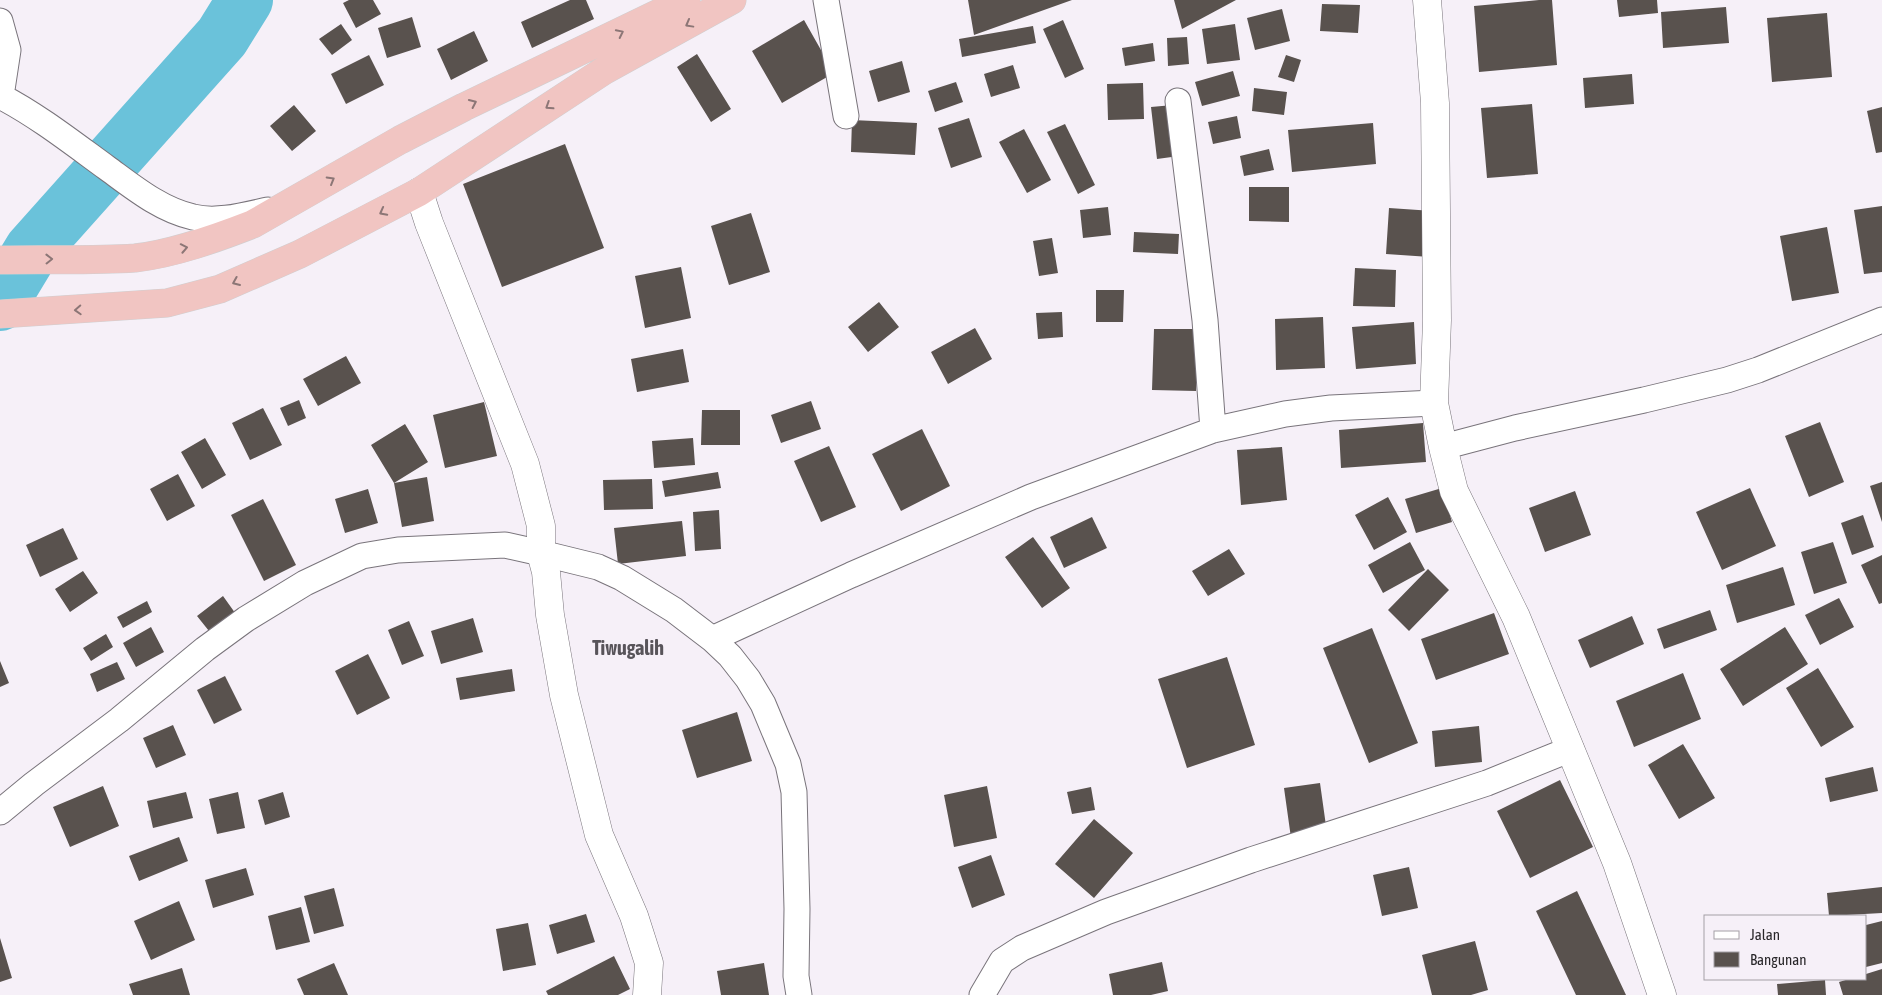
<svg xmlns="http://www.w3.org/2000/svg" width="1882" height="995" font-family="'Asap Condensed',sans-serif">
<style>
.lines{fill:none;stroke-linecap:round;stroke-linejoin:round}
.river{stroke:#6ac2da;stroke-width:56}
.building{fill:#59524e}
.street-casing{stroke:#79747b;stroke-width:27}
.secondary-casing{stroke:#79747b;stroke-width:29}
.highway-casing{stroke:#d0cfd0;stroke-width:29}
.street{stroke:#fff;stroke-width:25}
.secondary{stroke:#fff;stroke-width:28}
.highway{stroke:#f1c5c2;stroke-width:28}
.oneway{stroke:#8c7676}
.labels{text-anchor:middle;stroke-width:5;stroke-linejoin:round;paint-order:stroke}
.quarter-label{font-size:20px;font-weight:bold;fill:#58545a;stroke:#f6f0f8}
</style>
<rect width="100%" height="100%" fill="#f6f0f8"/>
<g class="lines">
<path class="river" d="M0,303L32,250L222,37L245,0"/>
</g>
<path class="building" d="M349,0H373L381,14L356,28L343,3Z
M570,0H586L594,19L532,48L521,22Z
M968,0H1072L974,35Z
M1174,0H1236L1182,29Z
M1539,0H1552L1557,65L1479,72L1474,6Z
M1617,0H1657L1658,13L1619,17Z
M1322,4L1360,5L1358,33L1320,31Z
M1726,7L1729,43L1663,48L1661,12Z
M1282,9L1290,41L1255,50L1247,18Z
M1827,13L1832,77L1772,82L1767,18Z
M412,17L421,47L387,58L378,28Z
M804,20L834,73L782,103L752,51Z
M1063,20L1084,69L1065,78L1043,29Z
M341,24L352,40L332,55L319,39Z
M1235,24L1240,60L1207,64L1202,29Z
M1033,26L1036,43L962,57L959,39Z
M474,31L488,61L451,80L437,49Z
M1187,37L1189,64L1168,66L1167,38Z
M1153,43L1155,61L1125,66L1122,48Z
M697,54L731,109L711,122L677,67Z
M369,55L384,85L346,104L331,74Z
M1286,55L1301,60L1294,82L1278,77Z
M902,61L910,92L878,102L869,71Z
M1013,65L1020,88L991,97L984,74Z
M1233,71L1240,96L1202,106L1195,82Z
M1632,74L1634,104L1585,108L1583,78Z
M956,82L963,102L935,112L928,91Z
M1143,83L1144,119L1108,120L1107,84Z
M1254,88L1287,92L1284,115L1252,111Z
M1532,104L1538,174L1487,178L1481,108Z
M294,105L316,131L292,151L270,126Z
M1173,105L1179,156L1157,159L1151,107Z
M1882,107V152L1876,153L1867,111Z
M1237,116L1241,138L1213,144L1208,122Z
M969,118L982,157L951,168L938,128Z
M852,120L917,123L915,155L851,152Z
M1373,123L1376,164L1292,172L1288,130Z
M1065,124L1095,185L1078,194L1047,132Z
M1024,129L1051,180L1027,193L999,142Z
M565,144L604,248L502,287L463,184Z
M1269,149L1274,170L1244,176L1240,156Z
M1249,187H1289V222L1249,221Z
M1882,206V272L1864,274L1854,210Z
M1108,207L1111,235L1083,238L1080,210Z
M1389,208L1433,211L1430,257L1386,254Z
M751,213L770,272L729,285L711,226Z
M1827,227L1839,293L1792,301L1780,236Z
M1134,232L1179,234L1178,254L1133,252Z
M1052,238L1058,273L1039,276L1033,241Z
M681,267L691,318L645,328L635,276Z
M1355,268L1396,270L1395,307L1353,306Z
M1096,290H1124L1123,322H1096Z
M879,302L899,327L868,352L848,327Z
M1062,312L1063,337L1038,339L1036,313Z
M1323,317L1325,368L1276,370L1275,319Z
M1414,322L1416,364L1356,369L1352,327Z
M975,328L992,359L948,384L931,352Z
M1154,329H1198L1196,391L1152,390Z
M683,349L689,382L637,392L631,359Z
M346,356L361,383L318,406L303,379Z
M299,400L306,418L288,426L280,408Z
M811,401L821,429L781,443L771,415Z
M484,402L497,456L445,468L433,415Z
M263,408L282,445L250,460L232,423Z
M702,410H740V445H701Z
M1820,422L1844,482L1809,497L1785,436Z
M1423,423L1426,462L1341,468L1339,430Z
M405,424L428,462L394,483L427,477L434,521L402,527L394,483L371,445Z
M922,429L950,486L901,511L872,454Z
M205,438L226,475L202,489L181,452Z
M693,438L695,465L654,468L652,441Z
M829,446L856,507L821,522L794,461Z
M1282,447L1287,500L1241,505L1237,450Z
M718,472L721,488L665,497L662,481Z
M178,474L195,506L167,521L150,489Z
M652,479L653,509L604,510L603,480Z
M1882,482V522L1870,486Z
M1442,488L1452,522L1416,533L1405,499Z
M1750,488L1776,546L1722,570L1696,512Z
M368,489L378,523L345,533L335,499Z
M1575,491L1591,535L1545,552L1529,508Z
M1388,497L1407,532L1374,550L1355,515Z
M263,499L296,565L264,581L231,515Z
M719,510L721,549L695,551L693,512Z
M1863,515L1874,547L1852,555L1841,523Z
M1092,517L1107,548L1064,568L1050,537Z
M682,521L686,556L618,564L614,528Z
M63,528L78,559L40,577L26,545Z
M1033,537L1070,588L1042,608L1005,557Z
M1410,542L1425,570L1383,593L1368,565Z
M1833,542L1847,583L1814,594L1801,552Z
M1229,549L1245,574L1208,596L1192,571Z
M1882,555V603L1879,604L1861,565Z
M1783,567L1795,605L1737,623L1726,585Z
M1428,569L1449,590L1409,631L1388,610Z
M83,571L98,593L70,612L55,589Z
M223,596L238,617L213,636L197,616Z
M1839,598L1854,627L1820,645L1805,615Z
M147,601L152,612L123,628L117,617Z
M1710,610L1717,630L1664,649L1657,629Z
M1494,613L1509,654L1436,680L1421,639Z
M1632,616L1644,644L1590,668L1578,640Z
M473,618L483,652L441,664L431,631Z
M409,621L424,656L402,665L388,630Z
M151,627L164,652L136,667L123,643Z
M1785,627L1808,664L1743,706L1720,669Z
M1372,628L1418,743L1369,763L1323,648Z
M106,634L113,647L91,661L83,648Z
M368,654L390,698L357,715L335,671Z
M1227,657L1255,745L1187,768L1158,679Z
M0,661L9,683L0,687Z
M117,662L125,679L97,692L90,674Z
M1818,668L1854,727L1821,747L1786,688Z
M512,669L515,691L460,700L456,678Z
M1683,673L1701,719L1634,747L1616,701Z
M225,676L242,710L214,724L197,690Z
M737,712L752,761L697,778L682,730Z
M173,725L186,755L156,768L143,738Z
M1479,726L1482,762L1435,767L1432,731Z
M1683,744L1715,798L1679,819L1648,765Z
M1873,767L1878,791L1830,802L1825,778Z
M1560,780L1593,847L1530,878L1497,811Z
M1320,783L1327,833L1291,838L1284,788Z
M103,786L119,826L70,847L53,807Z
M987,786L997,838L954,847L944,795Z
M1091,787L1095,810L1072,814L1067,792Z
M186,792L193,818L153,828L147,801Z
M238,792L245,828L217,834L209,799Z
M283,792L290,817L265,825L258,800Z
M1094,819L1133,853L1094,898L1055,864Z
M179,837L188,861L139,881L129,856Z
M991,855L1005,895L972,908L958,867Z
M1409,867L1418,908L1382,916L1373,875Z
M246,868L254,895L213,908L205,880Z
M1882,887V913L1829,916L1827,893Z
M334,888L344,926L314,934L304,896Z
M1577,891L1626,995H1576L1536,911Z
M179,901L195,940L151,960L134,921Z
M301,907L310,942L276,950L268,916Z
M586,914L595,942L557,954L549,925Z
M1882,921V963L1866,967V925Z
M528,923L536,965L503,971L496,929Z
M0,938L12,978L0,982Z
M1475,941L1488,990L1471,995H1432L1422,955Z
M614,956L630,989L618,995H548L546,991Z
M1162,962L1168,991L1151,995H1113L1109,974Z
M334,963L348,995H304L297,979Z
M764,963L769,995H721L717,971Z
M182,968L190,995H133L129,984Z
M1882,969V995H1843L1839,982L1849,979H1866V974Z
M1825,980L1826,995H1778L1777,984Z"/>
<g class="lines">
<defs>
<path id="street" d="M826,0L846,116
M0,21L8,50L1,96
M0,96C37,115 74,144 107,168C133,187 161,210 193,217C217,223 245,215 268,210
M1178,101L1205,320L1213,430
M1443,447L1515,428L1644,400L1727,380L1758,370L1882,320
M712,639L851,575L1031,497L1213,430L1285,414L1331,408L1434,403
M0,812L34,784L119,720L205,649L246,619L305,583L362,556L398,550L505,545L541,553L598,567L622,578L674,610L712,639L730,656L748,679L763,704L788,764L794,792L797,909L796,976L799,995
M982,995L1002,961L1022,948L1106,912L1251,860L1487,783L1571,749"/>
<path id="secondary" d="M1427,0L1435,103L1437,320L1434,403L1443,447L1454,491L1516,617L1617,863L1662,995
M419,192L429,223L525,464L541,526V553L546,572L550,615L564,695L599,835L634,916L649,963L647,995"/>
<path id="highway" d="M0,260C45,259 90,261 135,258C173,254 217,238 253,224L400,140L464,107L686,0
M0,314L167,303L220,289L300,254L419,192L605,70L732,0"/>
</defs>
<use href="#street" class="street-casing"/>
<use href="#secondary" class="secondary-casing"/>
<use href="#highway" class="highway-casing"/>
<use href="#street" class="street"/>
<use href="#secondary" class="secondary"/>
<use href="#highway" class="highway"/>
</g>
<defs><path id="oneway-chevron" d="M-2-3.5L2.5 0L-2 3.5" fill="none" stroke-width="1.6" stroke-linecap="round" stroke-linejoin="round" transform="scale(1.25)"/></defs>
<g class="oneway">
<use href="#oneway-chevron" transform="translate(689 24) rotate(151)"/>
<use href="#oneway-chevron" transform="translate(620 33) rotate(-26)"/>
<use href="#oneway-chevron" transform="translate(473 103) rotate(-25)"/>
<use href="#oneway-chevron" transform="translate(549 106) rotate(147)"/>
<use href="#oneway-chevron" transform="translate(331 180) rotate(-30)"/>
<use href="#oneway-chevron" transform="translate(383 212) rotate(152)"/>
<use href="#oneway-chevron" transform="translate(184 248) rotate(-11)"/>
<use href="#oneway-chevron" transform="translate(49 259) rotate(-1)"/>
<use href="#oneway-chevron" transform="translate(236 282) rotate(157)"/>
<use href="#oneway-chevron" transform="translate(78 310) rotate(177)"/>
</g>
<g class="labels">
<g class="quarter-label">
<text x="628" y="655">Tiwugalih</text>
</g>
</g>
<rect x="1704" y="915" width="162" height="65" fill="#f6f0f8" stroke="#a49fa5"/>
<rect x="1714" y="931" width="25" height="8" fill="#ffffff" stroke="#a49fa5"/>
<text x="1750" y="940" font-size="15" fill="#282629">Jalan</text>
<rect x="1714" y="952" width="25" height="15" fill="#59524e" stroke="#a49fa5"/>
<text x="1750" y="965" font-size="15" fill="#282629">Bangunan</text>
</svg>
